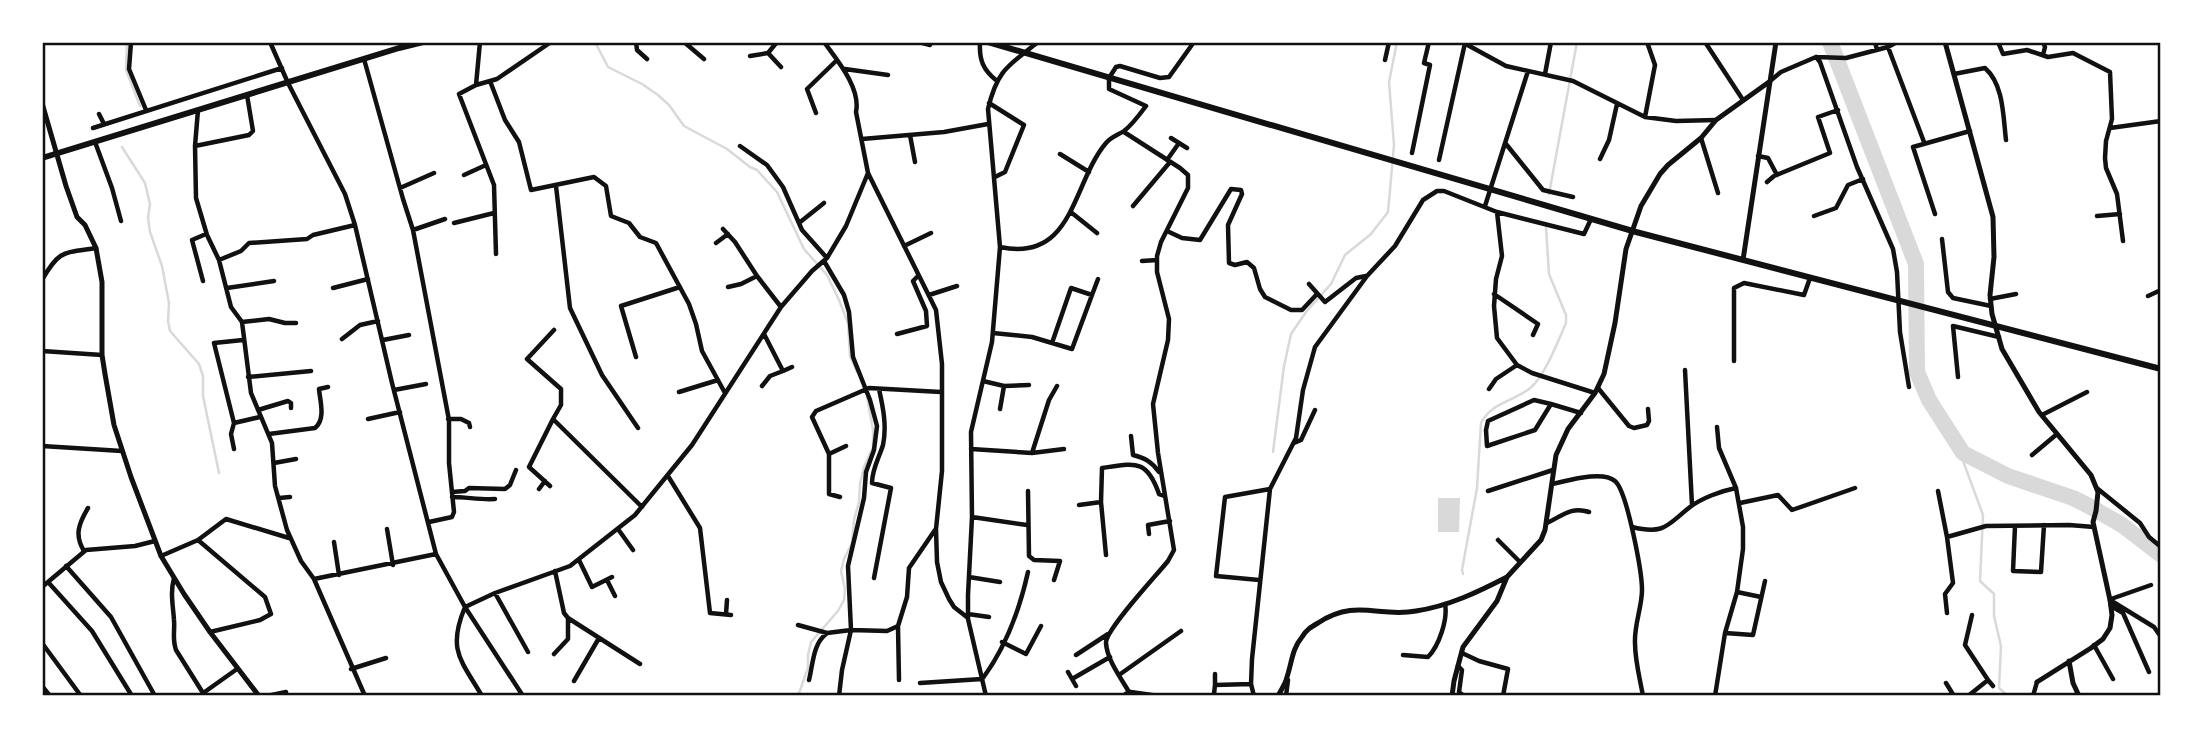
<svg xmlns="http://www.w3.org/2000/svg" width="2203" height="738" font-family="Lato,sans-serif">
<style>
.water{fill:#d9d9d9}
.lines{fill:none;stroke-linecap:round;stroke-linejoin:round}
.stream{stroke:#d9d9d9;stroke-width:2.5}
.river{stroke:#d9d9d9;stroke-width:16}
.minor{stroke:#111;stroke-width:4.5}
.tertiary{stroke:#111;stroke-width:5}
.secondary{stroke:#111;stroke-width:6}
.neatline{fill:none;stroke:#111;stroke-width:2.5}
</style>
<rect width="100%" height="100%" fill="#fff"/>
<path class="water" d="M1438,498H1460L1459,532H1438Z"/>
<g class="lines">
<path class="stream" d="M127,42L126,70L140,106
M595,42L608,67L642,84L658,95L669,105L684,126L727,149L750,167L757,170L777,192L804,249L827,275L839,300L848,323L850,356L857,372
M122,147L145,183L150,204L148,218L150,232L162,266L169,303L168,321L170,331L199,364L203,376V396L219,473
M1549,194L1577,42
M1961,449L1962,458L1983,515L1980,581L1994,594V616L2001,646L1999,688L2008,696
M1273,452L1284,366L1291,334L1306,312L1331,284L1345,255L1371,234L1388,212L1394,145L1389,82L1397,42
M1463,574L1462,570L1477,488L1481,423C1491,403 1512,402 1529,389C1544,378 1558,341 1566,323V315L1549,274L1546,227
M798,696L808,668V655L811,642L838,611L844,600L845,589L841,571L844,559L852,543L854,520L859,502L860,484L864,467L873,447V430L867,397"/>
<path class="river" d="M1830,42L1916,264L1917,372L1929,400L1963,453L2008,476L2073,498L2089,506L2122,525L2161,555"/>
<path class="minor" d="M131,42L129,69L146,110
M270,42L288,83L345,194L355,225L392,383L436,554L465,607L523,696
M636,42L637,50L647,59
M684,42L704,59
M824,42C837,60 861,88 856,112L868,173L936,310L942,364V471L936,529L937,562L941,582L949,599L954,607L968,618
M919,42L930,45
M980,42C979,60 983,70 997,81
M1462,42L1506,66L1573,81L1645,117L1676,121L1716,120
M1705,42L1743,100
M1875,42L1877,50
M1998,42L2003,54L2027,50L2048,57L2073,53L2110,72L2112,119L2106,141L2105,158L2106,168L2117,194L2123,241
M1888,47L1924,142
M768,53L781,67
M2043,55L2045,47L2043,42
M750,56L768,53L777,42
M1816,57L1820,62L1857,167L1893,249L1897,272L1900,332L1909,387
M364,59L403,199L413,230L449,420V463L454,512L452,517L429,522
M1385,60L1389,42
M845,69L888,75
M1545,74L1551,42
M1954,74L1985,68C2004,85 2003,116 2006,140
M490,81L505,120L519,142L531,190L594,177L606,186L611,216L629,223L640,237L656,243L689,304L696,324L702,351L725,393
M1770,81L1781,72L1816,57L1846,58L1888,47L1897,42
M476,85L480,42
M989,103L1024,125L1005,172L995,177
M198,110L195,146L196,198L207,235L219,260L231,307L242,322L251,393L272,443L275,486L287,530L301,561L314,579L365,696
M816,113L807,89L837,60
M99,114L104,124
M1645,117L1655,65L1647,42
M93,128L282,68
M2110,128L2161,121
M1124,132L1180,168L1188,175V188L1161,242L1157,256V272L1169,319L1168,340L1153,404L1158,453L1174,550L1168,561C1157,575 1105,630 1106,643C1107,660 1121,678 1129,692
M910,135L915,162
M1171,138L1187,148
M1701,138L1718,193
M862,139L944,132L988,124
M95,142L112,188L121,221
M1506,144L1543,190L1573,197
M195,146L249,135L253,131L247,95
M740,146L767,165L783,187L802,230L827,258
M1412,153L1430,65L1424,63L1429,42
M1060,154L1089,172
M1758,156L1768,158L1777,175
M1600,159L1609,140L1617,104
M1167,160L1179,143
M1439,160L1465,43
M464,175L486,165
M1767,182L1774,176L1830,153L1818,117L1838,110
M556,186L570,308L602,375L638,428
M400,188L434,173
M1133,206L1170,162
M1485,206L1528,71
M1497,212L1502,256L1496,279L1494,306L1497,338L1517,365L1532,373L1595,393
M1072,213L1097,233
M1935,214L1913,147L1970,131
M1814,216L1836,208L1848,185L1863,179
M2097,216L2120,214
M454,223L494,213
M799,223L824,203
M723,229L735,242L757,276
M413,230L445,219
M1167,231L1182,238L1200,240L1231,189L1241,190L1242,194L1228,225L1229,263L1235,265L1247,262L1254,268L1260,289L1265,297L1291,310H1302L1317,294
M1942,239L1948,292L1953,298L1991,306
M716,243L728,234
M904,246L931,233
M1000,247C1074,263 1072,183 1106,143C1111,137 1118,135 1124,131C1132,125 1140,114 1146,106L1109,89V78L1116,67L1120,66L1160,78L1169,77L1194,42
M496,254L494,185L459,94L476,85L497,79L551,42
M219,260L241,251L249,243L307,239L313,235L355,225
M824,261L844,295L849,312L853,357L870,400L877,426L874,450L866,472L864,498L848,566L851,630L842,670L839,696
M1142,261L1157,260
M42,280C59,250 63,253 96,248
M203,281L192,240L206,234
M1309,284L1325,302L1356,278L1366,276
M728,287L741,284L757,276L781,307
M227,288L274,281
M333,288L368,279
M1494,294L1538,324L1533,335
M929,295L957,286
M1092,295L1098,279
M2148,296L2161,290
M1990,299L2016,294
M242,322L269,319L285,323H296
M993,333L1032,337L1072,349L1092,295L1071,288L1052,343
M897,334L927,326L926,311L913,281L918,276
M342,339L360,325L378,321
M243,340L214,343L234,423L260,417
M383,340L409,335
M42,351L102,355
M636,357L621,306L680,287
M1734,361V288L1744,283L1804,295L1810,278
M1685,370L1692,505
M783,371L792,367
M248,377L311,371
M1958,377L1953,326L1999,337
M983,381L1004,386L1000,409
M762,386L770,376L783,371L764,334
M1004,386L1029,385
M1598,388L1629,426L1634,428L1647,425L1649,421L1648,409
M1489,389L1496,379L1517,365
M394,390L426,384
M679,392L718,380
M1551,404L1534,400L1488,421L1486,430L1487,446L1535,430L1551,404L1581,413
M258,410L288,401L291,403V408
M2042,415L2087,392
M368,419L400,412
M448,419H461L469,423L470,427
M553,419L561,405V389L527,359L554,330
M234,423L231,434L234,449
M1717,427L1719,448L1736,488
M269,434L315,428C326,419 320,401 319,389L328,387
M1131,436L1133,455C1145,458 1152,462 1159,472
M1294,443L1301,440L1315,410
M42,446L122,451
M971,449L1032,453L1064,449
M1032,453L1049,400L1057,386
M829,454L846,446
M2032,455L2057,434
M274,463L296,459
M668,476L700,528L710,613L731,615
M1552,484C1567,481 1602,470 1615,481C1627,491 1642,572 1642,590C1642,607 1634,625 1635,643C1635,661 1640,679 1643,696
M550,486L529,467L553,419L642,507
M539,489L545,481
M2098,489L2140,523L2149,537L2161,547
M1028,491L1029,556L1034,560L1060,561L1054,580
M1488,491L1553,470
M1938,491L1947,537L1986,526L2069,525L2094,527
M452,492L465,491L469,488L505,489L510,485L516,470
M452,497C467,497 480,500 495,499
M840,497L829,494V454L812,417L816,411L869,388L941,392
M279,498L290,497
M1740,503L1778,495L1792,510L1855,488
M1079,505L1101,502
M972,517L1027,525
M1547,523C1562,516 1571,506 1589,512
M2015,526L2013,571L2041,572L2044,525
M1632,527C1665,535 1667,525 1690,507C1702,498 1721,491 1736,488L1743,527V549L1737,592L1725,633L1715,696
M387,529L393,565
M618,529L633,550
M1149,534L1148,525L1170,521
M198,540L265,597L271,614L260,620L210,632
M1498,540L1520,562
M334,542L339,575
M84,551C74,535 79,523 88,508
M1106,555L1101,502L1102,468C1136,463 1147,459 1159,494L1165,496
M161,556L198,540L226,519L289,538
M579,560L592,587L612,577
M66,566L111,617L155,696
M555,571L564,613L568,618L640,664
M969,577L1000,582
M174,578C170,593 173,605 174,620C175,631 172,639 176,650L203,693
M874,578L891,488L872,483C872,469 879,458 883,445C887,426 883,407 879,389
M314,579L436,554
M607,580L615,596
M1259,580L1216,576L1225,497L1270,489
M48,582L92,631L132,696
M42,587L86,550L135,546L155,541
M1737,592L1761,597
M495,593L528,652
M2111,599L2151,585
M2110,600L2154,627L2161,637
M2111,606L2123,613L2149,672
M1947,613L1945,594L1953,583L1947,537
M726,614L727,600
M968,614L989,617
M798,625L827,633L851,630L887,631L898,626L907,597L909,568L935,530
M898,627L899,680
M1725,633L1753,635L1765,581
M1002,642L1026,654L1041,626
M42,643L81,696
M2094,645L2113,679
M1462,653L1479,661L1508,669L1503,696
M554,654L568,639V619
M1076,655L1108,634
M1403,655L1428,657C1439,646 1448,619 1445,604
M1458,666L1462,670L1459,692L1464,696
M351,669L386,658
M1068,672L1072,679
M1119,675L1181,631
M983,678C1005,648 1020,608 1028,572
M809,680C813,664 813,644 826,634
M1988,680L1993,686
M574,681L599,638
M920,683L982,679
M1946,683L1954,696
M1215,685V674
M42,686L50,696
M1076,686L1072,679L1110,657
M1214,694L1215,685L1251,684
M199,696L237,669
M267,696L286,692
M482,696C461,660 447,650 465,607L495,593L570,566L635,515L692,445L781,307L812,271L827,258L846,226L868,173
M986,696L968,619V595L972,517L971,432L992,342L1000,247L988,109C997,70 1008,66 1038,42
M1254,696L1251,684L1252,659L1270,489L1296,438L1303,390L1315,347L1367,276L1395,246L1423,200L1437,191H1444L1497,212L1584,234L1591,219
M1286,696L1288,680
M1968,696L1988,680L1965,645L1972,615
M2033,696L2037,682"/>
<path class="tertiary" d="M1945,42L1993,217L1994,257L1990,295L1992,314L2002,349L2039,412L2091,475L2098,492L2096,511L2093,522L2110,600L2112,615L2110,628L2103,639L2091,648L2037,682
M42,103L66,186L77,217L85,225L96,248L102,282V355L105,374L114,425L131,477L161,556L184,594L210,632L259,696
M1743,260L1776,42
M2069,661L2073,683L2079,696
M1123,696L1129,692L1157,696
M1278,696C1281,690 1286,683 1287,677C1292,662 1292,649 1302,637C1306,630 1311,627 1318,623C1356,598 1379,618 1416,611C1449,606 1478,592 1507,577
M1452,696L1454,681L1463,647L1497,601L1507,577L1541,540L1545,530L1556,455L1568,429L1595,393L1604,374L1615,323L1626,249L1641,206L1660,174L1668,165L1701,138L1716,120L1769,82"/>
<path class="secondary" d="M988,42L1636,232L2161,369
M42,158L399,48L423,42"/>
</g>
<rect width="2203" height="738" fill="none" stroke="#ffffff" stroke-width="88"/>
<rect x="44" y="44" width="2115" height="650" class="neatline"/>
</svg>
